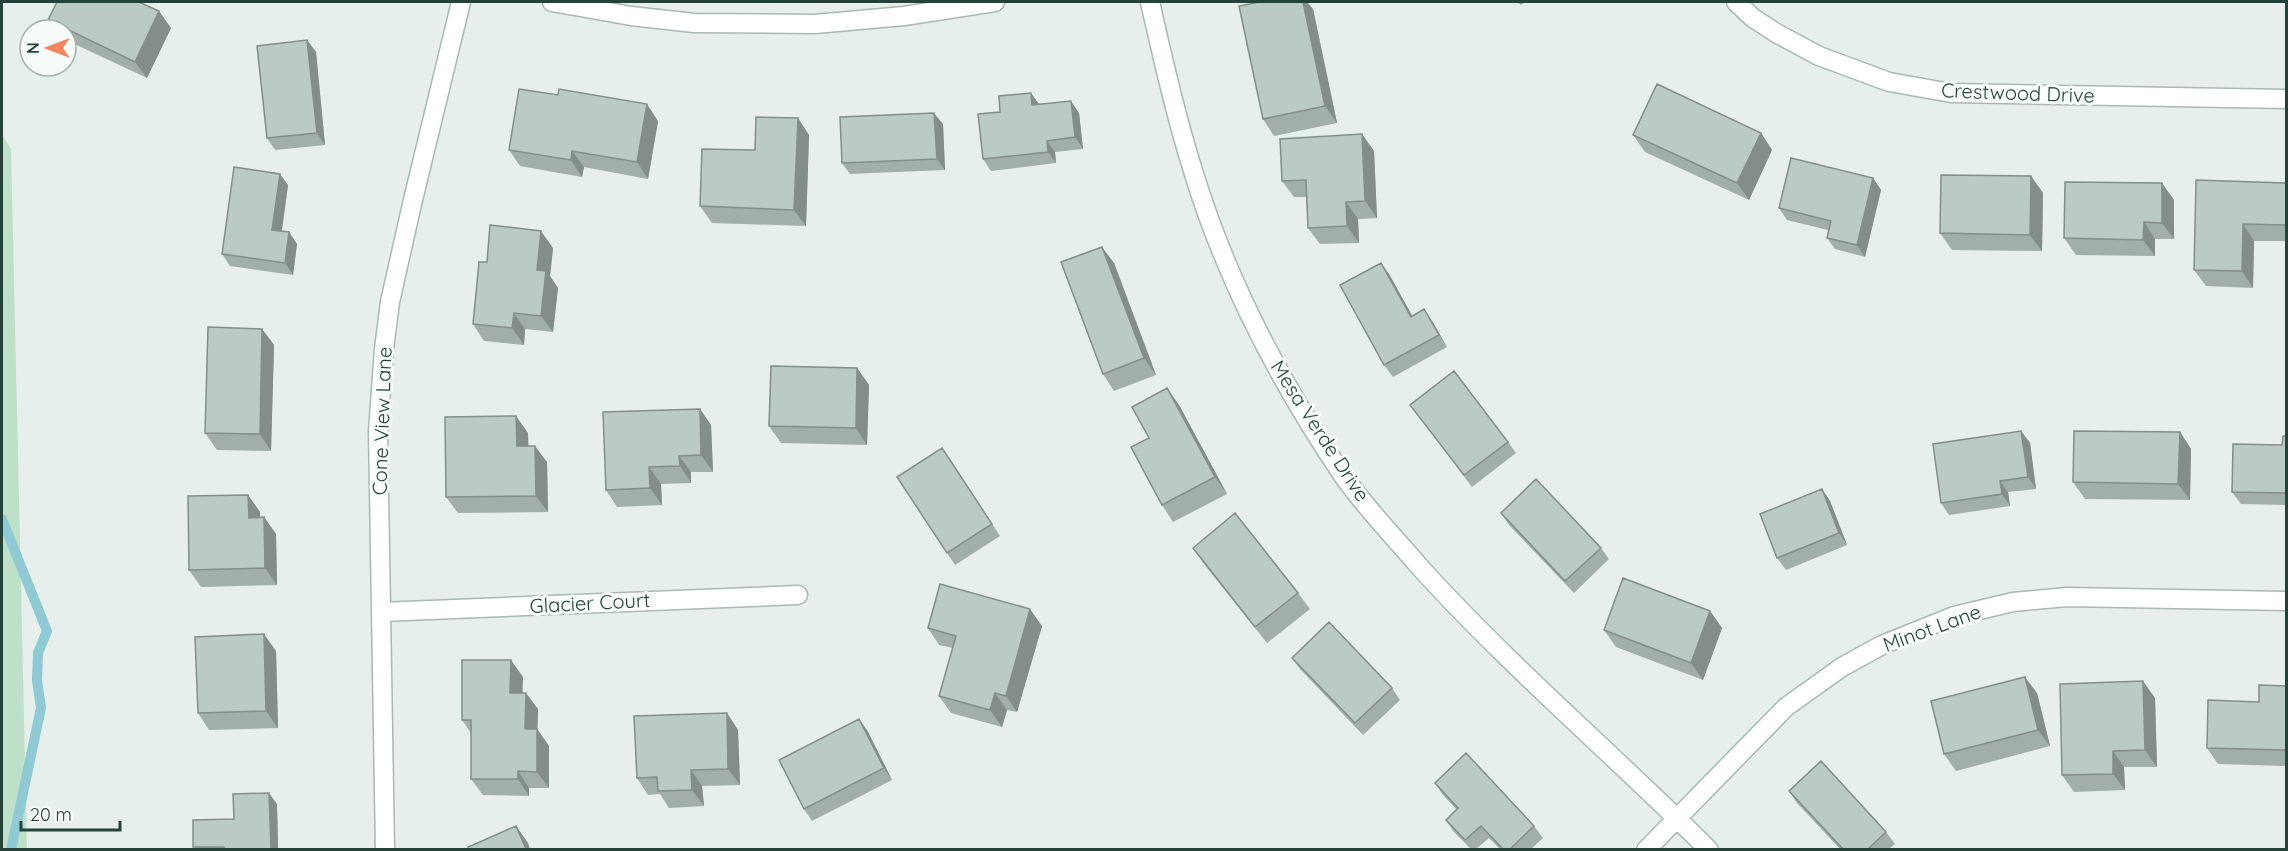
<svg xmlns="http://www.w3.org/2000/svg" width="2288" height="851" font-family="Quicksand,sans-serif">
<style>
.green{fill:#bfe0c8}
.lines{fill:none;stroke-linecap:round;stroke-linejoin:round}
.stream{stroke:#8ec9d4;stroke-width:10}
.minor-casing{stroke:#a8b8b2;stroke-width:21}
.minor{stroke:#fff;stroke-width:18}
.wall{fill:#a1aea9}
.shaded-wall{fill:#838d89}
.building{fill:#bbcac4;stroke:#838d89;stroke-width:1.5}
.labels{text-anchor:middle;stroke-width:6;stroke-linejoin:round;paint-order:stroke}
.street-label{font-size:20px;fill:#24423a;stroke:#f7fbf9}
</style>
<rect width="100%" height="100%" fill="#e6efeb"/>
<path class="green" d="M2,134L11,149L27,850L2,849Z"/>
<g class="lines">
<path class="stream" d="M2,519L47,631L38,653L37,680L41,708L11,850"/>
<defs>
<path id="minor" d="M552,2L631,16L694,23L815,24L904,16L995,2
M1150,2C1163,59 1176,117 1194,174C1227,281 1281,384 1344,477C1366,508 1393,536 1418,565C1509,666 1613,754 1709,850
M1736,2L1753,18L1776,33L1819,56L1889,82L1951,93L2286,99
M381,612L798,595
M385,850L378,431L384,349L390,302L412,204L461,2
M1646,850L1786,707L1842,667L1882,645L1954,616L2013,602L2067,597L2286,601"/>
</defs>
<use href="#minor" class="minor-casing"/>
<use href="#minor" class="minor"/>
</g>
<path class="wall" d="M1517,2H1525L1521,5Z
M1313,9L1337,123L1274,136L1263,119Z
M48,20L171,28L147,78L66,40V30H54Z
M307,40L316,52L325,145L275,150L267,138Z
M1039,104L1079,113L1083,149L1055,152L1056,163L991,171L983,159L1000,112Z
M658,121L648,179L584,167L582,177L520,166L509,150Z
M943,124L945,170L850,174L842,163Z
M1761,133L1772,150L1749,200L1645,152L1633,135Z
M809,135L806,226L712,223L700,206L755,150Z
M1374,151L1377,218L1358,219L1359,243L1320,244L1308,228L1306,197H1294L1282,181Z
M2031,176L2043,193L2042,251L1952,250L1940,233Z
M1873,178L1881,190L1865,257L1835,249L1827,238L1828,230L1787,220L1779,208Z
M2286,183V241H2254L2253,288L2206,286L2194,270Z
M288,185L282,231L289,232L297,244L293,275L230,266L222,254Z
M2174,200V239H2155V256L2076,255L2064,238Z
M553,248L550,276L558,288L553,332L525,329L524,345L484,341L473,324L487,262Z
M1114,263L1156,375L1114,391L1103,374Z
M1389,274L1412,316L1432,321L1447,347L1393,377L1384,365Z
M262,329L274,345L271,451L217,450L205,433Z
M857,368L869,385L867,445L781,443L769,426Z
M1179,405L1227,494L1173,522L1162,505L1149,438Z
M1410,405L1508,442L1516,453L1472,487Z
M700,409L711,425L713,472H691V483L661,484L662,505L617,507L606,490Z
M2021,431L2030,443L2036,489L2008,492L2010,506L1949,515L1941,503Z
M2180,432L2191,449L2190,500L2085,499L2073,482Z
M528,433V446L547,462L548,512L458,513L446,497Z
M2286,436V505L2241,504L2232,492L2282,445Z
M950,459L1000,536L955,565L947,553Z
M1822,489L1830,501L1847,545L1786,570L1777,558Z
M248,495L260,512V517H264L276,534L277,585L201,587L189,570Z
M1501,513L1601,548L1609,559L1574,593L1509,525Z
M1193,548L1298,593L1310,609L1267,643L1204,564Z
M1710,611L1722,628L1703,680L1616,647L1604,630Z
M1042,626L1017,712L1007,710L1002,727L951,713L939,696L953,648L939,645L928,628Z
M276,651L278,728L209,730L198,713Z
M1292,658L1392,688L1400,700L1363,735L1300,669Z
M523,677L522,693L538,709L537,729L549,746V788H529V796L483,795L471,779V733L462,720Z
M2286,686V766L2218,764L2207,748L2259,702Z
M2037,693L2050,746L1956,771L1944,754Z
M2155,698L2157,767H2124L2125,790L2074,792L2062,775Z
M727,713L738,730L740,785L702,786L704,806L669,808L660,794L648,795L637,778Z
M867,730L892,780L812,821L804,809Z
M1435,783L1534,826L1543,838L1531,849H1500L1489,838L1476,849H1471L1454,832L1446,820L1457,810L1443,795Z
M1789,791L1886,832L1895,844L1889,849H1840L1797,803Z
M277,804L278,849H195L193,847L234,819Z"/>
<path class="shaded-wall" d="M1303,2H1307L1313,9L1337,123L1325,106Z
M159,11L171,28L147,78L135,62Z
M307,40L316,52L325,145L317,133Z
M1031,93L1039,104L1032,105Z
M1071,101L1079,113L1083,149L1075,137Z
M647,104L658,121L648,179L637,162Z
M934,113L943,124L945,170L937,159Z
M798,118L809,135L806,226L794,210Z
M1761,133L1772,150L1749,200L1737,183Z
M1362,134L1374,151L1377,218L1365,201Z
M1047,141L1055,152L1056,163L1048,152Z
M572,151L584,167L582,177L571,160Z
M280,174L288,185L280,242L272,230Z
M2031,176L2043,193L2042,251L2030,235Z
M1873,178L1881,190L1865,257L1857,245Z
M2162,183L2174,200V239L2162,223Z
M1346,202L1358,219L1359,243L1347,226Z
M2144,222L2155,239V256L2143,240Z
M2243,224L2254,241L2253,288L2242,271Z
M541,231L553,248L550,276L558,288L553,332L541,316L537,270Z
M289,232L297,244L293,275L285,263Z
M1102,247L1114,263L1156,375L1144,358Z
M1381,263L1389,274L1419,328L1411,317Z
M1424,309L1432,321L1447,347L1439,335Z
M514,313L525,329L524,345L512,328Z
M262,329L274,345L271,451L260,434Z
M857,368L869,385L867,445L856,428Z
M1167,388L1179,405L1227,494L1215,477Z
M700,409L711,425L713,472L701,455Z
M516,416L528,433L529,463L517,446Z
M2021,431L2030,443L2036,489L2028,477Z
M2180,432L2191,449L2190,500L2178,484Z
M535,446L547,462L548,512L536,496Z
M679,456L691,472V483L680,466Z
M649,467L661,484L662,505L650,488Z
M2000,481L2008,492L2010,506L2002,494Z
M1822,489L1830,501L1847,545L1839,533Z
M248,495L260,512V534L249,518Z
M264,517L276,534L277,585L265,568Z
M1030,609L1042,626L1017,712L1006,696Z
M1710,611L1722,628L1703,680L1691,663Z
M264,634L276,651L278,728L266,711Z
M511,660L523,677L522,709L510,693Z
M2025,677L2037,693L2050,746L2038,730Z
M2143,681L2155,698L2157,767L2145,750Z
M526,693L538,709L537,746L525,729Z
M995,693L1007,710L1002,727L990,710Z
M727,713L738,730L740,785L728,769Z
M859,719L867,730L892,780L884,768Z
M537,729L549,746V788L537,772Z
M2113,751L2124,767L2125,790L2113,774Z
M691,770L702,786L704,806L692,790Z
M518,771L529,788V796L518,779Z
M269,793L277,804L278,849H271Z
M516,826L528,843L530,849H526Z"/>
<path class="building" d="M57,2H139L159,11L135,62L48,20Z
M1260,2H1303L1325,106L1263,119L1239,6Z
M307,40L317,133L267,138L257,46Z
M1657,84L1761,133L1737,183L1633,135Z
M519,89L558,95L559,89L647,104L637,162L572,151L571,160L509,150Z
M1031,93L1032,105L1071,101L1075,137L1047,141L1048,152L983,159L978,114L1000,112L999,96Z
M934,113L937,159L842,163L840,117Z
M756,117L798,118L794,210L700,206L702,149L755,150Z
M1362,134L1365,201L1346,202L1347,226L1308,228L1306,180L1282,181L1280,139Z
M1791,158L1873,178L1857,245L1827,238L1831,221L1779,208Z
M234,167L280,174L272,230L289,232L285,263L222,254Z
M1941,175L2031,176L2030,235L1940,233Z
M2196,180L2286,183V225L2243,224L2242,271L2194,270Z
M2065,182L2162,183V223L2144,222L2143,240L2064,238Z
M490,225L541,231L537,270L546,271L541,316L514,313L512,328L473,324L479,262H487Z
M1102,247L1144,358L1103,374L1061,262Z
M1381,263L1411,317L1424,309L1439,335L1384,365L1340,285Z
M208,327L262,329L260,434L205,433Z
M771,366L857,368L856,428L769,426Z
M1454,371L1508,442L1464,475L1410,405Z
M1167,388L1215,477L1162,505L1131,447L1149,438L1132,407Z
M700,409L701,455L679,456L680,466L649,467L650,488L606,490L603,412Z
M516,416L517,446H535L536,496L446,497L445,417Z
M2021,431L2028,477L2000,481L2002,494L1941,503L1933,444Z
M2074,431L2180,432L2178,484L2073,482Z
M2283,436H2286V493L2232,492L2233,444L2282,445Z
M942,448L992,524L947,553L897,477Z
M1536,479L1601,548L1565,581L1501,513Z
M1822,489L1839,533L1777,558L1760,514Z
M248,495L249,518L264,517L265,568L189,570L188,496Z
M1235,513L1298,593L1255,627L1193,548Z
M1623,578L1710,611L1691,663L1604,630Z
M940,584L1030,609L1006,696L995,693L990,710L939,696L956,636L928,628Z
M1329,622L1392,688L1355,723L1292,658Z
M264,634L266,711L198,713L195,637Z
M462,660H511L510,693H526L525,729H537V772L518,771V779H471V720H462Z
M2025,677L2038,730L1944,754L1931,701Z
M2143,681L2145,750L2113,751V774L2062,775L2060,684Z
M2259,685L2286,686V750L2207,748L2208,700L2259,702Z
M727,713L728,769L691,770L692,790L658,791L657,777L637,778L634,716Z
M859,719L884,768L804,809L779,760Z
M1466,753L1534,826L1510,849H1503L1481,826L1465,840L1446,820L1458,808L1435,783Z
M1821,761L1886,832L1868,849H1843L1789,791Z
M269,793L271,849H224V847H193V820L234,819L233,794Z
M516,826L526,849H469L468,847Z"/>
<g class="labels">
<g class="street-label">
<text transform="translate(2018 93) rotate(2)" y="7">Crestwood Drive</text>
<text transform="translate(382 421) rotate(-88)" y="7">Cone View Lane</text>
<text transform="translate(1320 431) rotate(57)" y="7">Mesa Verde Drive</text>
<text transform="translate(590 603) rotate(-3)" y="7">Glacier Court</text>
<text transform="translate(1932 628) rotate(-20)" y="7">Minot Lane</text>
</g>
</g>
<rect width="2288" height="851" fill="none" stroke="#24423a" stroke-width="6"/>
<g transform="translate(48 48) rotate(270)"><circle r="28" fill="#f7fbf9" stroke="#a3b1ad" stroke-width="1.5"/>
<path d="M0-4.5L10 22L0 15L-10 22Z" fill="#f4845f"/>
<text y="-9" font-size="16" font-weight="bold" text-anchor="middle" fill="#24423a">N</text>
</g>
<path d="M21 821v9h99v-9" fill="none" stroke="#24423a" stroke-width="3"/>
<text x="30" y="821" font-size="18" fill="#24423a" stroke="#f7fbf9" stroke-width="4.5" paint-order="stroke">20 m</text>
</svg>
